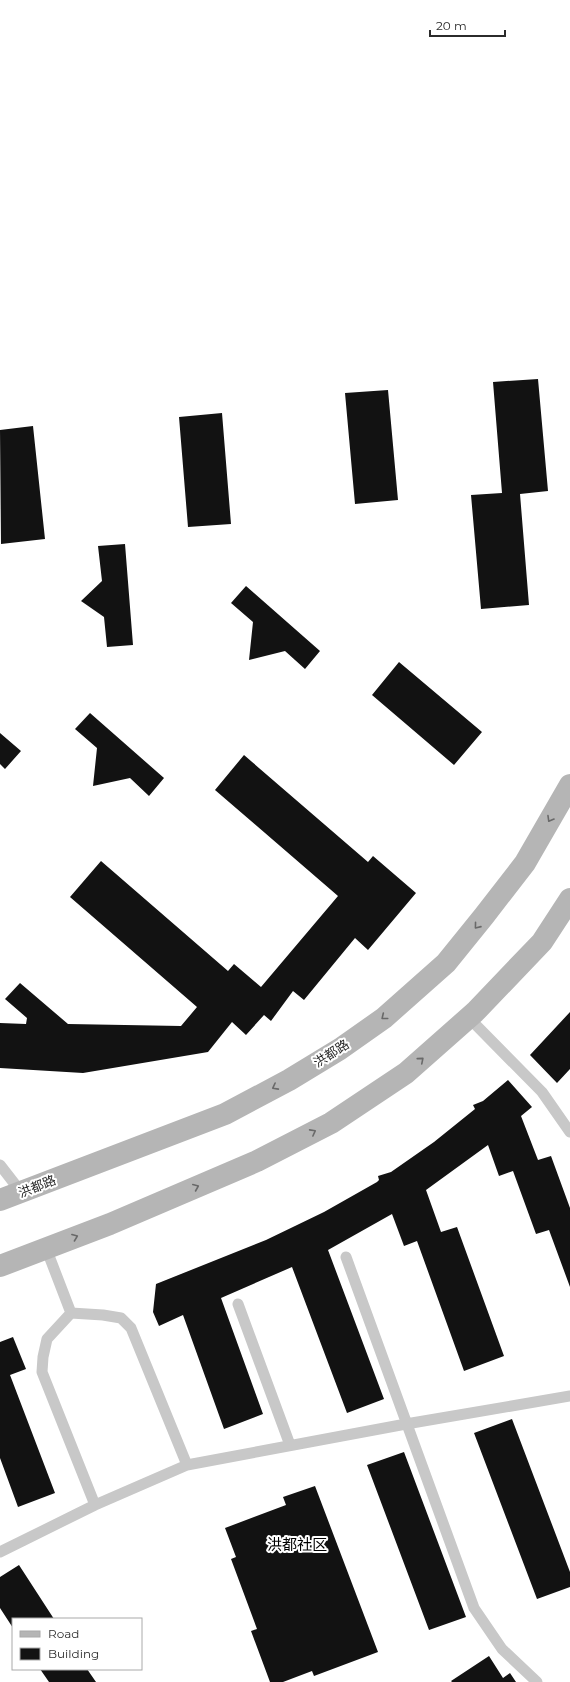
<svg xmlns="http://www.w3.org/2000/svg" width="570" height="1682" font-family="Montserrat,'Noto Sans SC',sans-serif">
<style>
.building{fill:#121212}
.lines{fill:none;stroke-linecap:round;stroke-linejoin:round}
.service{stroke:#c8c8c8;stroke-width:11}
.secondary{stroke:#b5b5b5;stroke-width:22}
.oneway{stroke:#696969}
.labels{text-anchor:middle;stroke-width:4;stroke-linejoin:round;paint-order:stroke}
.street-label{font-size:13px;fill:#2b2b2b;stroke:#fff}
.quarter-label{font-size:15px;fill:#000;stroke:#fff}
</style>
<rect width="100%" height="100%" fill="#fff"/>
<path class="building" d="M538,379L548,491L520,494L529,605L481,609L471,495L502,493L493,382Z
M388,390L398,500L355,504L345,393Z
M222,413L231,524L188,527L179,417Z
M33,426L45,539L1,544L0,430Z
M125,544L133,645L107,647L104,617L81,601L102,581L98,546Z
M246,586L320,651L305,669L285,651L249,660L253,622L231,603Z
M399,662L482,732L454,765L372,695Z
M90,713L164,778L149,796L130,778L93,786L97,748L75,729Z
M0,733L21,751L5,769L0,764Z
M244,755L368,862L373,856L416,893L368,950L355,938L304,1000L293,991L271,1021L264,1015L246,1035L232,1022L208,1052L83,1073L0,1068V1023L26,1024L27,1018L5,999L20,983L68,1024L181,1026L197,1007L70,897L101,861L228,971L234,964L261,987L338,896L215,790Z
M570,1012V1069L557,1083L530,1055Z
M508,1080L532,1107L521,1116L538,1160L551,1156L570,1208V1287L549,1230L536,1234L513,1171L499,1176L488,1145L426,1190L441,1232L457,1227L504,1356L464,1371L417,1241L404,1246L392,1214L328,1250L384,1399L347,1413L292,1267L221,1298L263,1414L224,1429L183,1315L159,1326L153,1312L156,1284L266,1240L324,1212L377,1182L379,1180L378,1176L391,1172L434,1142L475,1109L473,1105L483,1101Z
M13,1337L26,1369L10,1375L55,1493L18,1507L0,1458V1342Z
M512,1419L570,1572V1587L537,1599L474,1433Z
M404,1452L466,1617L429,1630L367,1465Z
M315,1486L378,1652L314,1676L312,1671L283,1682H270L251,1631L257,1629L231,1559L236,1557L225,1528L286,1505L283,1497Z
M19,1565L54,1619H13V1628L0,1608V1577Z
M489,1656L503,1678L510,1673L516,1682H452L451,1681Z
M40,1669H87L96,1682H49Z"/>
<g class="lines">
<path class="service" d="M469,1018L542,1092L570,1132
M0,1165L21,1192
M46,1248L71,1313L103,1315L121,1318L131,1328L187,1465
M346,1257L474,1608L502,1649L537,1682
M238,1304L290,1445
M71,1313L47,1339L43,1357L42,1372L95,1505
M0,1552L95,1505L187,1465L406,1424L570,1396"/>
<path class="secondary" d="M0,1200L225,1114L289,1080L340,1049L384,1018L446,963L484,916L525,863L570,785
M0,1266L110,1224L257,1161L331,1123L406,1073L475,1012L542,942L570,899"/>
</g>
<defs><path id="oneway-chevron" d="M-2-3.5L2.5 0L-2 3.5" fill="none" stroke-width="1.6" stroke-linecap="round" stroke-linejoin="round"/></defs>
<g class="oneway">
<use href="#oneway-chevron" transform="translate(550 819) rotate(120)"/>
<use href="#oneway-chevron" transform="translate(477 926) rotate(129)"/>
<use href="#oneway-chevron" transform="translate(384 1017) rotate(141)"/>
<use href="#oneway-chevron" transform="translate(421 1060) rotate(-41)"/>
<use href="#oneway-chevron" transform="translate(275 1087) rotate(152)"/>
<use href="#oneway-chevron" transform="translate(313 1132) rotate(-28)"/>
<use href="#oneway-chevron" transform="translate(196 1187) rotate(-23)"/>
<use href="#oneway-chevron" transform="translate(75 1237) rotate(-21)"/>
</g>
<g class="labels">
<g class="street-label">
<text transform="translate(331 1053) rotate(-33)" y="5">洪都路</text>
<text transform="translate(37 1186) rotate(-21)" y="5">洪都路</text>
</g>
<g class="quarter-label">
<text x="297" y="1550">洪都社区</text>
</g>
</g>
<rect x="12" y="1618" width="130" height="52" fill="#ffffff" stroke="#aaaaaa"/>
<rect x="20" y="1631" width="20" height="6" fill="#b5b5b5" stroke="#aaaaaa"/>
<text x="48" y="1638" font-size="12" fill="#2b2b2b">Road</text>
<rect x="20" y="1648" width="20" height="12" fill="#121212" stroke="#aaaaaa"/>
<text x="48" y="1658" font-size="12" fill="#2b2b2b">Building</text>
<path d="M430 30v6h75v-6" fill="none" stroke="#2b2b2b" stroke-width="2"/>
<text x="436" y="30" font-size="12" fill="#2b2b2b" stroke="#ffffff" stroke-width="3" paint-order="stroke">20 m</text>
</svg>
